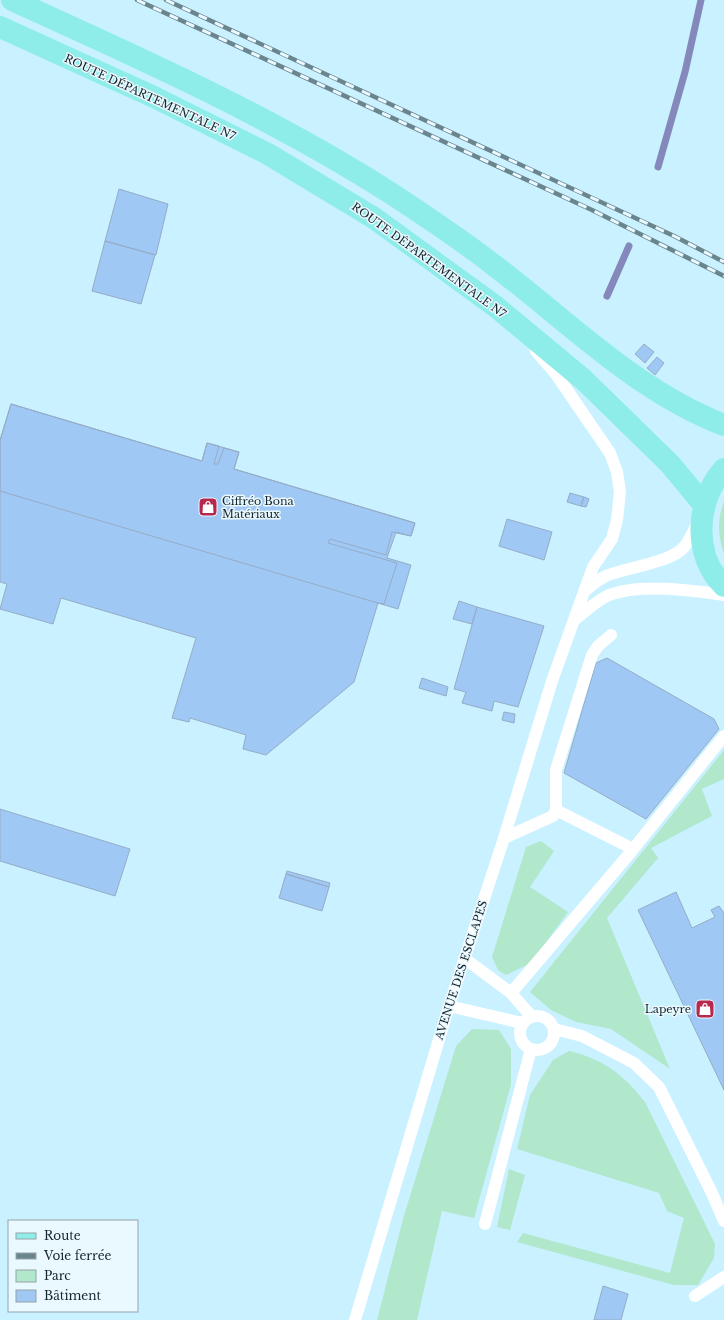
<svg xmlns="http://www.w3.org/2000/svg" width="724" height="1320" font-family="'Libre Baskerville',serif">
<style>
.green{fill:#b1e7cb}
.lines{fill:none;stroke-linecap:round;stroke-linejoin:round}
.stream{stroke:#8488ba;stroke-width:7}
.building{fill:#a0c8f4;stroke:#95acc6}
.service{stroke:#fff;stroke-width:12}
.primary{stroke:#8fede9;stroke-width:22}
.rail-casing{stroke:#6a858e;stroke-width:4.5}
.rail{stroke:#eaf9ff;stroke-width:3;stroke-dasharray:9;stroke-linecap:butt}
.labels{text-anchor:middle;stroke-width:3;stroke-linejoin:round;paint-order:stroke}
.street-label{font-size:11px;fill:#16252b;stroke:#eaf9ff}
.poi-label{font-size:11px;fill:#16252b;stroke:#eaf9ff;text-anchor:start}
</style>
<rect width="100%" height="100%" fill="#c9f1ff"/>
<path class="green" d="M724,501V554C718,537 717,519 724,501Z
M724,750V779L702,789L712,816L651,848L658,858L607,918L670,1069L611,1029L576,1022L551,1010L530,992Z
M541,841L554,851L530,887L568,912L531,963L506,975L498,970L492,957L526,847Z
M472,1029L499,1030L511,1049V1085L474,1218L442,1211L417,1320H377L403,1219L456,1046Z
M569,1051C603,1059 623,1074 645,1102L715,1244L714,1258L698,1285H674L517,1242L523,1233L670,1273L684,1218L667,1211L659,1193L517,1149L530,1095L553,1060Z
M509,1169L525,1175L510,1230L497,1227Z"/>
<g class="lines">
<path class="stream" d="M658,167L685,72L701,0
M607,296L629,246"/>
</g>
<path class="building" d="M119,189L168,204L156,255L105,241Z
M105,241L155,255L141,304L92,291Z
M644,344L654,352L645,363L635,354Z
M657,357L664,363L655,375L647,368Z
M11,404L202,461L207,443L219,446L214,464H218L224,448L239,452L234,469L415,523L411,536L392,532L386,555L330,539L328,543L397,563L384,604L378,603L354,682L266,755L243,749L246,735L190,718L189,722L172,718L196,638L61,598L53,624L0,609L7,584L0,582V440Z
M11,404L202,461L207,443L239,452L234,469L415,523L411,536L396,532L387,558L411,565L398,609L0,491V441Z
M570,493L584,497L581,506L567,502Z
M584,497L589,499L586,507L581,506Z
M507,519L552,532L544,560L499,546Z
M459,601L477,607L472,624L453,619Z
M477,607L544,626L518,707L494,701L492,711L462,703L466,692L454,689Z
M607,658L714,719L719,729L646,819L564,773L596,663Z
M422,678L448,687L446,696L419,688Z
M504,712L515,714L514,723L502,720Z
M0,809L130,849L115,896L0,861Z
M287,871L330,883L329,887L286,874Z
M286,874L329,887L322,911L279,898Z
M676,892L692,928L715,917L711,910L719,906L724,913V1090L638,910Z
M603,1286L628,1294L621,1320H594Z"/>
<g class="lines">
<path class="service" d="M586,590C592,585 599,579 606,576C627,567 672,563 685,546C690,539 694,529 698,522
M574,620C585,612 595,602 607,596C638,583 691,590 724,595
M556,810L633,849
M504,838L553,816L556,810V770L592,655L598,646L611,635
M464,958L511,993L531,1016
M511,993L630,853L724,736
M449,1006L522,1023
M520 1033a17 17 0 1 1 34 0a17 17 0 1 1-34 0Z
M554,1029L582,1036L634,1063L659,1087L711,1191L724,1221
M485,1224L531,1049
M695,1296L724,1277
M355,1320L449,1006L504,838L552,681L593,567L612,539L617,520L620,492L617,472L610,453L556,374L536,351"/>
<path class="primary" d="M12,0C142,59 272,117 392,194C427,217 462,240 495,266C569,322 636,391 724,425
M0,27L154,97L268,154L374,218L495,306L584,380L670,464L704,505
M724,469C696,499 692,556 724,586"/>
<defs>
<path id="rail" d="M137,0L592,210L724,276
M166,0L674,236L724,262"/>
</defs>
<use href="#rail" class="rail-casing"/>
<use href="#rail" class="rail"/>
</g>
<defs>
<symbol id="shop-square" viewBox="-11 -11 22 22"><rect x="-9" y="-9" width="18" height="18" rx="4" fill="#b7274e" stroke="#eaf9ff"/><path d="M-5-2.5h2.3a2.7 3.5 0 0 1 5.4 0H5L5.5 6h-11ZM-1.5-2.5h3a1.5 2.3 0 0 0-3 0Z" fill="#fff"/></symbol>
</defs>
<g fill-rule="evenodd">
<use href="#shop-square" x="197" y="496" width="22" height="22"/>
<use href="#shop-square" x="694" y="998" width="22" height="22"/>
</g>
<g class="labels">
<g class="street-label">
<text transform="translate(150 97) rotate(25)" y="4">ROUTE DÉPARTEMENTALE N7</text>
<text transform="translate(429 260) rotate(36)" y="4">ROUTE DÉPARTEMENTALE N7</text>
<text transform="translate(461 970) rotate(-72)" y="4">AVENUE DES ESCLAPES</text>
</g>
<g class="poi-label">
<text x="222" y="505">Ciffréo Bona<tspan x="222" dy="13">Matériaux</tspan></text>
<text x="691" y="1013" text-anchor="end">Lapeyre</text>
</g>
</g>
<rect x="8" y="1220" width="130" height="92" fill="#eaf9ff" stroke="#95a4aa"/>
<rect x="16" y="1233" width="20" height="6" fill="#8fede9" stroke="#95a4aa"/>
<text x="44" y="1240" font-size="12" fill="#16252b">Route</text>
<rect x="16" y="1253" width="20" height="6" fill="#6a858e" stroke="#95a4aa"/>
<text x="44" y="1260" font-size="12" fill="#16252b">Voie ferrée</text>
<rect x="16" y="1270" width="20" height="12" fill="#b1e7cb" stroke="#95a4aa"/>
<text x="44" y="1280" font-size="12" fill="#16252b">Parc</text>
<rect x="16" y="1290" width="20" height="12" fill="#a0c8f4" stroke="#95a4aa"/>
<text x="44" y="1300" font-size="12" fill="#16252b">Bâtiment</text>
</svg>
